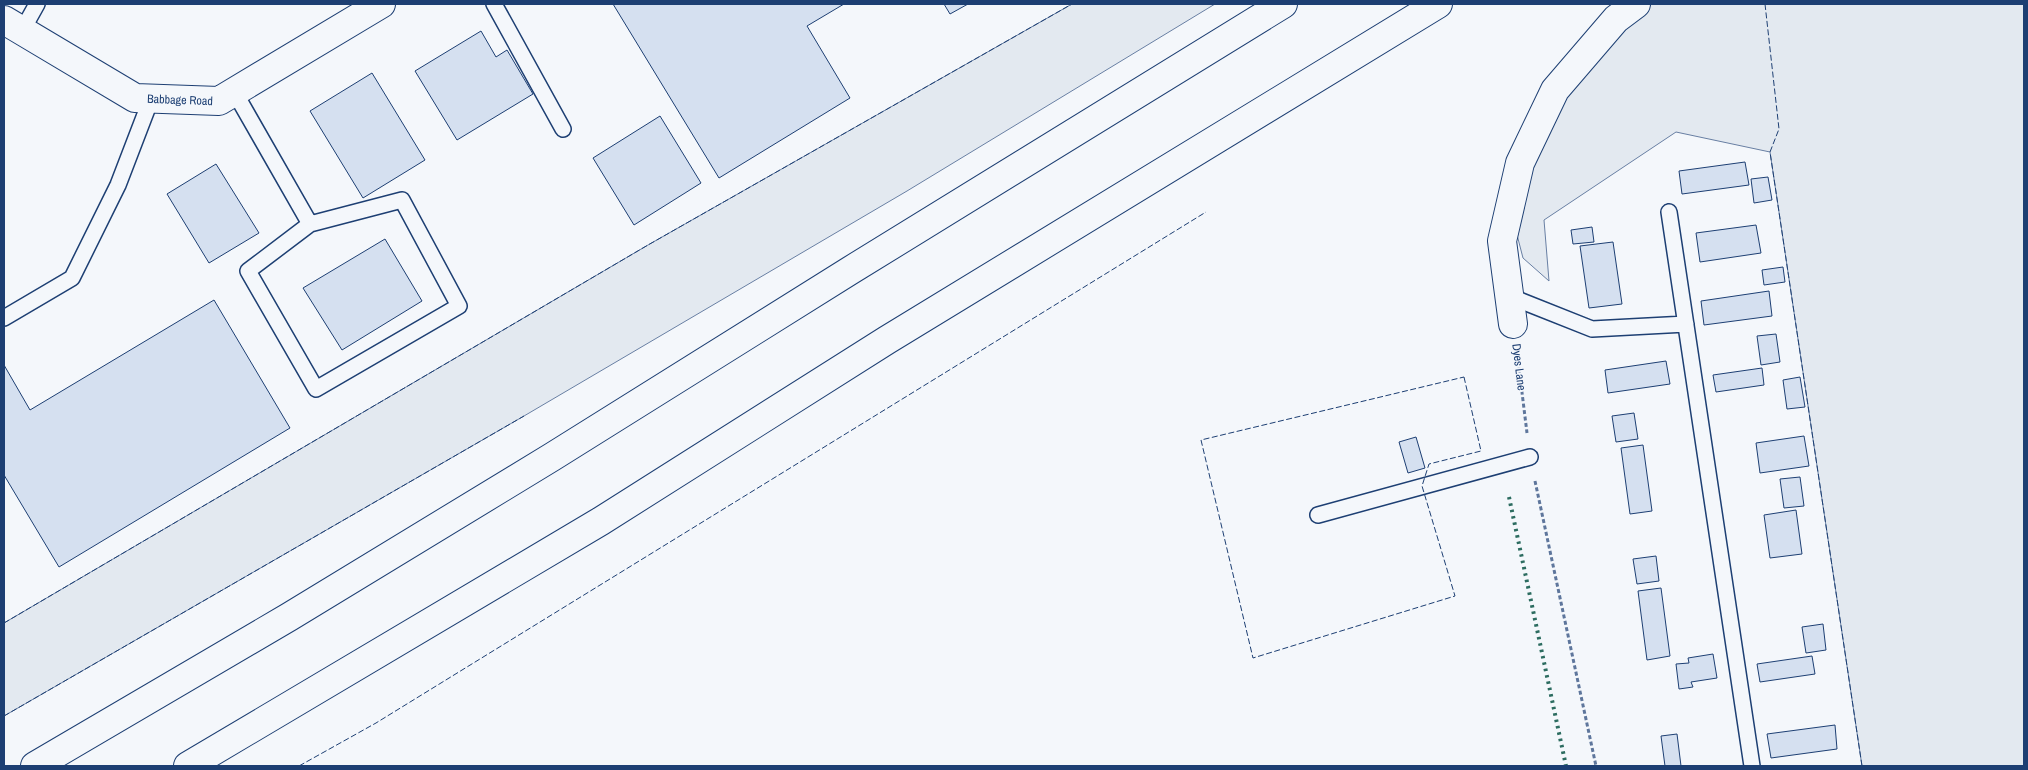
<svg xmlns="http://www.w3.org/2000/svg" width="2028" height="770" font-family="'Archivo Narrow',sans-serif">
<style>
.green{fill:#e3e9f0;stroke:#687fa3}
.building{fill:#d5e0f0;stroke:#1d3f73}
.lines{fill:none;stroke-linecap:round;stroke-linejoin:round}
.service-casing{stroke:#1d3f73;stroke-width:18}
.minor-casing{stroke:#1d3f73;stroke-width:30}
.motorway-casing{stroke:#1d3f73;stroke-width:30}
.path{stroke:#5e769c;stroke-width:3;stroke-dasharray:4 2.5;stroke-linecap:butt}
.service{stroke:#f4f7fb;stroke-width:15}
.minor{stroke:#f4f7fb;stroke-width:28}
.motorway{stroke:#f4f7fb;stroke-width:28}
.hedge{stroke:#2c6c60;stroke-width:4;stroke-dasharray:2.5 4;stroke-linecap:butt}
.fence{stroke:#1d3f73;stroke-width:1;stroke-dasharray:6 2.5;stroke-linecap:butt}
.labels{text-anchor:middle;stroke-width:4;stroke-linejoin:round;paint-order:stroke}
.street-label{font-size:12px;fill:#1d3f73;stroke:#f4f7fb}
</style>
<rect width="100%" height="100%" fill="#f4f7fb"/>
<path class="green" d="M1072,4H1215L907,191L524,416L4,716V623L648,245Z
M1652,4H2024V766H1862L1770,152L1676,132L1544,220L1549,281L1523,258L1515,227L1528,160L1569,88L1645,9Z"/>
<path class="building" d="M613,4H844L807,26L850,98L719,178Z
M944,4H968L950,14Z
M481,31L496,57L507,50L533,94L457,140L415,71Z
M372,73L425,160L363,198L310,111Z
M660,116L701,183L634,225L593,158Z
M1745,162L1749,185L1682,194L1679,171Z
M216,164L259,233L209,263L167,194Z
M1768,177L1772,200L1754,203L1751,179Z
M1756,225L1761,253L1700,262L1696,233Z
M1592,227L1594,242L1573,244L1571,230Z
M385,239L422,301L342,350L303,288Z
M1613,242L1622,304L1589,308L1580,246Z
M1783,267L1785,282L1764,285L1762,270Z
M1769,291L1772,316L1704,325L1701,301Z
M214,300L290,428L59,567L4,475V365L30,410Z
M1776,334L1780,362L1761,365L1757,336Z
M1666,361L1670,384L1608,393L1605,370Z
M1762,368L1764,385L1716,392L1713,375Z
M1800,377L1805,407L1787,409L1783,380Z
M1634,413L1638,439L1616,442L1612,416Z
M1804,436L1809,466L1760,473L1756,443Z
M1416,437L1425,468L1408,473L1399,442Z
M1643,445L1652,511L1630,514L1621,448Z
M1800,477L1804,506L1784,508L1780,479Z
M1796,510L1802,554L1770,558L1764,515Z
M1656,556L1659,581L1637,584L1633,559Z
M1661,588L1670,656L1647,660L1638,591Z
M1823,624L1826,650L1806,653L1802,627Z
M1713,654L1717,678L1691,682L1693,687L1679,689L1676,664L1689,663L1688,658Z
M1812,656L1815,674L1760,682L1757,664Z
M1835,725L1837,749L1771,758L1767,734Z
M1677,734L1681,766H1665L1661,736Z"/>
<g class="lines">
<defs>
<path id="service" d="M494,4L563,129
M22,31L37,4
M234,91L310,224
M402,200L459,306L316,389L248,271L310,224Z
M1669,212L1752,766
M1509,296L1592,329L1686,324
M4,318L72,278L118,185L151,99
M1318,515L1530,457"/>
<path id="minor" d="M4,20L135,98L219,101L381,4
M1513,324L1502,241L1520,163L1555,90L1616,19L1636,4"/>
<path id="motorway" d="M35,766L289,617L552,457L851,270L1283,4
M188,766L601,521L887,340L1438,4"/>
</defs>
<use href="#service" class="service-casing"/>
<use href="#minor" class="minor-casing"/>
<use href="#motorway" class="motorway-casing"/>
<path class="path" d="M1517,352L1527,433
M1535,481L1596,766"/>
<use href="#service" class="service"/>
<use href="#minor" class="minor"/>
<use href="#motorway" class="motorway"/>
<path class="hedge" d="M1509,497L1566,766"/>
<path class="fence" d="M1765,4L1779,129L1770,152L1862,766
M1464,377L1481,451L1429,464L1422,486L1455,596L1253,658L1201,440Z
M4,623L648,245L1072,4
M4,716L524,416
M299,766L376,723L1206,212"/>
</g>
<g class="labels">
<g class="street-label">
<text transform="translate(180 100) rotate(2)" y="4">Babbage Road</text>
<text transform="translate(1519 367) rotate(83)" y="4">Dyes Lane</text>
</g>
</g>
<rect width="2028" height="770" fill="none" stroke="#1d3f73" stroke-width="10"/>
</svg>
